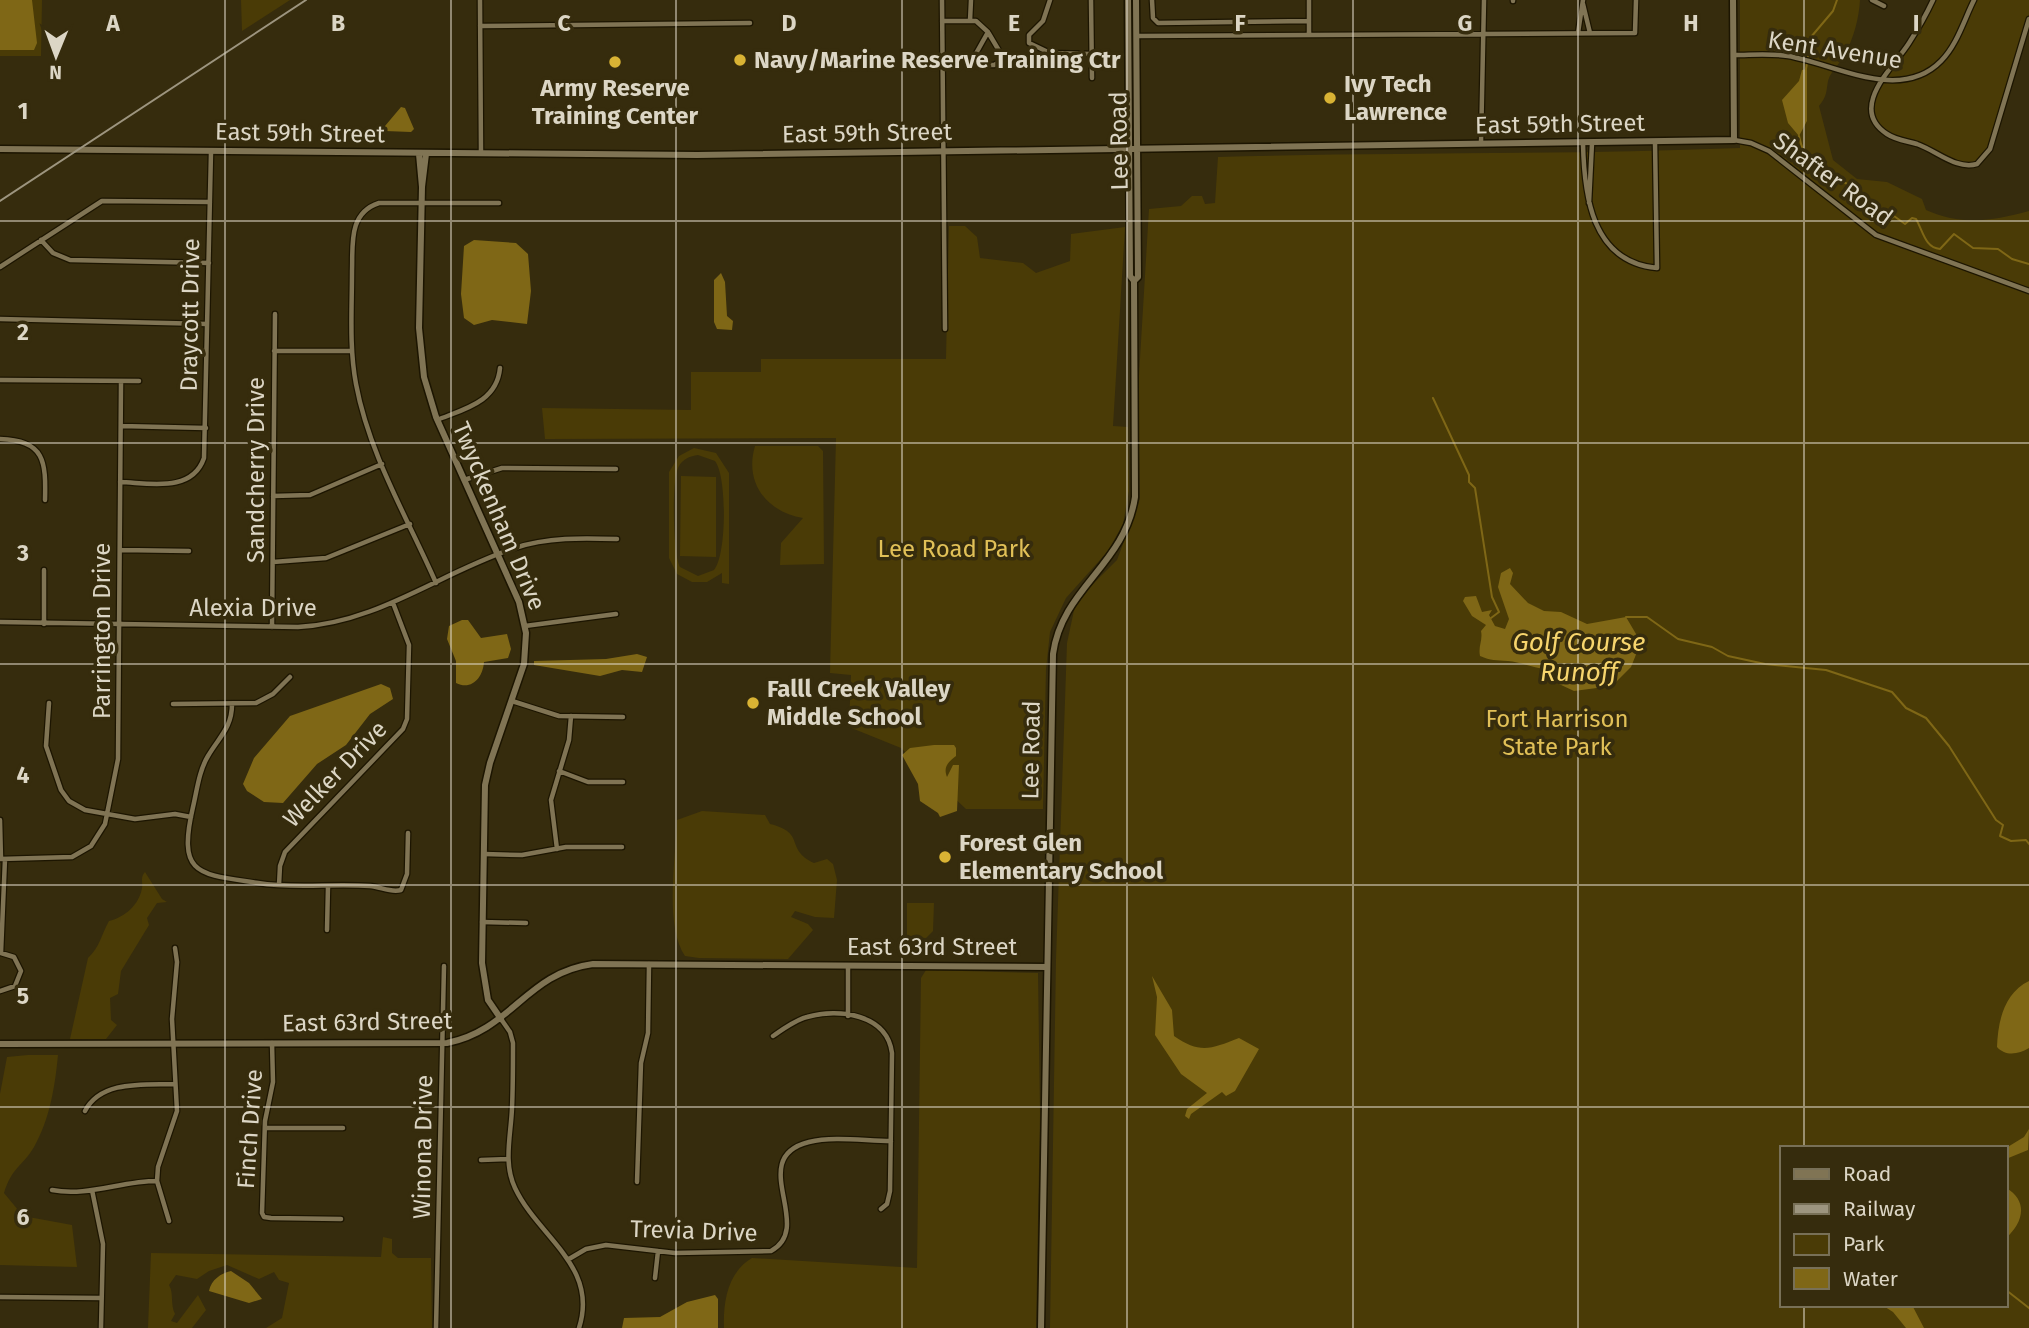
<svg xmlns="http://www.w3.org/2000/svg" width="2029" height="1328" font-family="'Fira Sans',sans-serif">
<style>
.green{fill:#4a3b06;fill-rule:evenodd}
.water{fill:#7f6716}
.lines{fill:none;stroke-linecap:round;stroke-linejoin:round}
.stream{stroke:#7f6716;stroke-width:2}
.minor-casing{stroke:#1c1501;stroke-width:7}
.tertiary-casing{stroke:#1c1501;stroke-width:9}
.minor{stroke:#807454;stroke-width:4.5}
.tertiary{stroke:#807454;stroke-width:6}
.rail{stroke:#9d957f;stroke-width:2}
.grid{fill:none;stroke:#dcd6c5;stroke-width:2;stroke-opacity:0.55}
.poi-dot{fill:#d9b334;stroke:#362c0d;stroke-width:2.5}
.labels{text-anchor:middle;stroke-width:7;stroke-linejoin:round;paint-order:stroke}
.street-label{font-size:24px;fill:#dcd6c5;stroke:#362c0d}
.poi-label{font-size:24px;font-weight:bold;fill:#dcd6c5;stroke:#362c0d;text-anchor:start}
.park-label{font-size:24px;fill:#e1c057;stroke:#362c0d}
.water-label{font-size:26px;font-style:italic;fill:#f7d56d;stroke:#362c0d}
.grid-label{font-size:23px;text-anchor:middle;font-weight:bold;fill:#dcd6c5;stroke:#362c0d;stroke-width:7;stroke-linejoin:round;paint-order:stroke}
</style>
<rect width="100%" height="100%" fill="#362c0d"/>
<path class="green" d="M0,0H42L41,56H0Z
M241,0H290L242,31Z
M1740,0H1860C1859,18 1854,36 1846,53C1841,63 1831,70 1828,81C1826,93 1827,96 1819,106L1833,160L1857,179L1887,182L1922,199L1926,210C1962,226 1992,221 2029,211V1328H1050L1056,960L1067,643L1076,601L1117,560L1140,499L1138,392L1149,209L1181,206L1192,196H1202L1205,204L1215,203L1218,157C1392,152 1566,155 1740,148ZM1782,1148H2006V1305H1782Z
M1933,0H2029V19L1992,144L1977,164L1963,165L1883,132L1873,114L1877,84L1913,38Z
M949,226H965L977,237L980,258L1023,263L1036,273L1070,261L1071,234L1125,227L1113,426L1128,427L1129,491L1123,524L1108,551L1066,598L1050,632L1046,669L1043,809H966L901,748L849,727L851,675L830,673L836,438L545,439L542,408L691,410V372H761V359H946Z
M755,446H818L823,451L824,564L780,565L781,543L803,518C767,512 744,483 755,446Z
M694,448L716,453L729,473V584L722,583V573L707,582H692L677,574L669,558V472L679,456ZM698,455L715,461C727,476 727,555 714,570L698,576L680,567C673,555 671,479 679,466C683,459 690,456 698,455Z
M681,476L716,477V557L680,556Z
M702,811L765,815L770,824C807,833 784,849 814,863L827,859L833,864L837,880L834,918L815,917L795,911L791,917L808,924L813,930L788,959L699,958L685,956C664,925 676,857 677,820Z
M145,872L162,899L167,902L157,903L147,918L149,925L121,971L118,994L110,998L111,1020L117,1025L106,1039H70L88,958C100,947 101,935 109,921C125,917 139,905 142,888C143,881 140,878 145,872Z
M907,903H934L933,931L926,938L907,937Z
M926,970L1038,973L1040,1114L1036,1328H724C723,1301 728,1272 752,1258L917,1268L921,978Z
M28,1055H58C55,1086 50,1119 34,1147C22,1167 12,1167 4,1193L23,1216L72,1225L77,1267L0,1265V1094L7,1057Z
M383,1237L392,1239V1253L398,1258H431L432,1328H266L282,1318L289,1283L279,1280L274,1272L259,1279L227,1265L209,1271L197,1279L176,1275L169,1285C174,1293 170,1304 175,1314L171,1321L177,1323L198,1295L206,1310L192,1328H148L151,1253L381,1257Z"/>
<path class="water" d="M0,0H32L37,43L34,50H0Z
M1807,69V121L1799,136L1788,123L1782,100L1799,81L1802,70Z
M401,107L405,108L414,129L411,132L385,131V126Z
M474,240L516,243L528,254L531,291L527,324L492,320L474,325L464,318L461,294L464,246Z
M721,273L725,282L727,316L733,321L732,330L717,329L714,322V280Z
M1510,568L1513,573L1510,584L1528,603L1544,611L1561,612L1587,624L1626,617L1639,639L1637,652L1631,667L1612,686L1574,691L1559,684L1547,669C1533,668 1521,662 1508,661C1496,660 1491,661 1480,656C1478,646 1483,640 1481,631L1486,625L1472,616L1463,601L1465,597L1476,596L1482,612L1492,610L1489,615L1495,626L1505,629L1509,619L1498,587L1501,573Z
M462,620H468L481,638L507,634L511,649L508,658L484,662C483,677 472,691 456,683V661L447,639L449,626Z
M637,654L647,657L642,672L622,670L600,676L534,665V661L606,659Z
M381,684L390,688L393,699L370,714L346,745L317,764L283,803L264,802L247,791L243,784L254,758L290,716Z
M934,745H954L956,748V756C948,762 943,767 947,777L953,765H959L957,811L940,817L938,813L920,801L918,784L902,755L910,748Z
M1152,976L1172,1010L1174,1036C1200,1054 1211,1049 1239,1038L1259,1049L1235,1091L1226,1096L1222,1092L1191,1114L1189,1119L1185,1116L1187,1109L1207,1093L1181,1074L1155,1035L1157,997Z
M2029,981V1048C2019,1054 2006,1057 1997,1047C1998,1021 2004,993 2029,981Z
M2029,1129L2028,1150L2006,1159V1148L2024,1137Z
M2006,1188C2029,1201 2023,1223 2006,1238Z
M231,1271L249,1283L262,1299L249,1303L209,1291C211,1280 221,1273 231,1271Z
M715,1295L718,1299V1328H622L624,1318L660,1317L687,1302Z
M1882,1305H1912L1924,1328H1906L1893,1312Z"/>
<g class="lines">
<path class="stream" d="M1806,69L1811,37L1833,11L1837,0
M1799,136C1808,179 1832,167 1857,192C1863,198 1865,203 1873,207L1876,215L1889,221L1894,216L1905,224L1912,218L1916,219C1923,231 1925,248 1940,249L1954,234L1973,248L1998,249L2012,259L2029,264
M1433,398L1469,475V482L1475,488L1492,597L1499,612L1491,618
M1626,617H1647L1678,639L1712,647L1728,656L1765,664L1826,670L1892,692L1906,708L1926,718L1949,746L1996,820L2003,825L2000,836L2011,841L2026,840L2029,844
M2006,1290L2029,1308"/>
<defs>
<path id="minor" d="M480,0L481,153
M942,0L945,329
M1050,0L1043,21L1029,35V43L1050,53L1092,54
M1091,0L1092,78
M1152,0L1153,18L1158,23L1309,21
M1309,0V35
M1872,0L1884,6
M1933,0C1926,15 1918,29 1909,43C1894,67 1847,108 1887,134C1896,140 1907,141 1917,144C1937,151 1956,170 1977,164L1990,149L2029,19
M1513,1V0
M1583,4L1590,33
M942,21H976L988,32
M970,21L971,0
M480,26L750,23
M988,32L1001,54L1000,62L994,65H981L974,57Z
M1578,33L1583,0
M1137,36L1635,33L1636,0
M1734,55C1751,55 1770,53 1788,56C1835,64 1900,103 1941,61C1957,45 1964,20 1974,0
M1734,140L1751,143L1769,151L1876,235L2029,291
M1481,143L1484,0
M1583,143C1584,194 1591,262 1657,268L1655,142
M1589,203L1592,143
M41,240L53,253L70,260L209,263
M0,267L102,201L210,202
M0,319L207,324
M274,351H352
M0,380L139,381
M437,420C464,409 497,402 500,368
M121,426L206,428
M0,439C45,440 46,462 45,500
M464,480L502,468L616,469
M120,482C150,483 192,493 204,458L211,152
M273,496L310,495L382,464
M120,550L189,551
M273,562L326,558L410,524
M436,583C408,519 369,454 356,384C349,347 352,309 352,271C353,245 348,213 379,203H499
M0,622L298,627C378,623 441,572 515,548C547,537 583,538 617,539
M44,624V570
M525,626L616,614
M272,627L275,314
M512,701L559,716L623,717
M49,703L46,746L61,790L69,801L85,810L135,819L175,814L191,817
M173,704L256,703L273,694L290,677
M232,704C232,728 219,737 208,756C199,771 197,790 193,807C177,876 198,874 258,883C295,889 333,883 370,886C381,887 391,893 401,890L407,874L408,833
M559,771L588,782H623
M0,820L1,859
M557,849L551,800L569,740L571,716
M484,854L522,855L566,847H622
M0,859L72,857L91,846L105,824L118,759L121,383
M279,885L280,866L285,852L403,729L407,719L409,645L393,603
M482,922L526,923
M327,930L328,886
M1,953L5,859
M0,991L15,986L21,971L14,957L1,953
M848,1016V966
M501,1019L510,1032L513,1043C513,1065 513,1087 512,1108C511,1135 503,1163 515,1188C538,1237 599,1266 579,1328
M773,1036C783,1029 795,1020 807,1017C839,1008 887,1014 892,1053L890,1191L887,1204L881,1209
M272,1043L273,1082L265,1121L262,1213L264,1217L271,1218L341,1219
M85,1111C101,1080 144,1085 174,1084
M265,1128H343
M481,1160L508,1159
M637,1182L641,1063L648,1033L649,964
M52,1190C87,1197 121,1181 157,1181
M92,1190L103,1244L101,1328
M169,1221L157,1181L158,1167L177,1111L172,1019L177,962L175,948
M569,1259L586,1249L606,1245L675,1253L771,1251C816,1227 745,1158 809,1142C834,1136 865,1141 891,1141
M655,1278L658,1251
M0,1297L101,1298
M436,1328L444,966"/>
<path id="tertiary" d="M1128,0L1130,276L1134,281
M0,149L697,155L1734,140L1733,0
M419,154L422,187
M426,154L422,187L419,328L424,377L436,417L519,602L526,633L524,664L490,763L485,785L482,963L488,1000L501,1019
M0,1044L447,1043C512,1030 526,973 593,964L1047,967
M1041,1328L1053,654C1062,588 1125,565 1135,497L1134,281L1138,277L1136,0"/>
</defs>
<use href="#minor" class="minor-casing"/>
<use href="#tertiary" class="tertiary-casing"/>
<use href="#minor" class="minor"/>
<use href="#tertiary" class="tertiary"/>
<path class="rail" d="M0,201L306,0"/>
</g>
<path class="grid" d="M225,0V1328M451,0V1328M676,0V1328M902,0V1328M1127,0V1328M1353,0V1328M1578,0V1328M1804,0V1148M0,221H2029M0,443H2029M0,664H2029M0,885H2029M0,1107H2029M1804,1305V1328"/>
<g class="poi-dot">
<circle cx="740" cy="60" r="7"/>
<circle cx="615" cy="62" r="7"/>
<circle cx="1330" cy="98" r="7"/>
<circle cx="753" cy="703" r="7"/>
<circle cx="945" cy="857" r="7"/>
</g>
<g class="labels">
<g class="street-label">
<text transform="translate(1835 50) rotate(9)" y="8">Kent Avenue</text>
<text transform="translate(1560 124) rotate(-1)" y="8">East 59th Street</text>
<text transform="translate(300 133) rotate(1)" y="8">East 59th Street</text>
<text transform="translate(867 133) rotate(-1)" y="8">East 59th Street</text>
<text transform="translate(1119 141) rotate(-91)" y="8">Lee Road</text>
<text transform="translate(1833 179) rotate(36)" y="8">Shafter Road</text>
<text transform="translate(190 315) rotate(-89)" y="8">Draycott Drive</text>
<text transform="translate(256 470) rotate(-90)" y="8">Sandcherry Drive</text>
<text transform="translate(499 516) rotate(67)" y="8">Twyckenham Drive</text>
<text x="253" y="616">Alexia Drive</text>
<text transform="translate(102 631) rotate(-90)" y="8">Parrington Drive</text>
<text transform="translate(1031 750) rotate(-89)" y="8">Lee Road</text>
<text transform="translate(335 774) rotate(-46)" y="8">Welker Drive</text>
<text x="932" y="955">East 63rd Street</text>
<text transform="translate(367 1022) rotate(-1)" y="8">East 63rd Street</text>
<text transform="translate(250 1129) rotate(-86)" y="8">Finch Drive</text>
<text transform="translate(423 1147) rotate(-89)" y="8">Winona Drive</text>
<text transform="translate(694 1231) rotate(2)" y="8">Trevia Drive</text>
</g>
<g class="poi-label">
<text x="754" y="68">Navy/Marine Reserve Training Ctr</text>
<text x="1344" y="92">Ivy Tech<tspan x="1344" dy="28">Lawrence</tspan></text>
<text x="615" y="96" text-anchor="middle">Army Reserve<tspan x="615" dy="28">Training Center</tspan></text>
<text x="767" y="697">Falll Creek Valley<tspan x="767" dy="28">Middle School</tspan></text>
<text x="959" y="851">Forest Glen<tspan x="959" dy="28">Elementary School</tspan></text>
</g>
<g class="park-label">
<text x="954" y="557">Lee Road Park</text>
<text x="1557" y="727">Fort Harrison<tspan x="1557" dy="28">State Park</tspan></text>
</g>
<g class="water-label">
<text x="1579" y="651">Golf Course<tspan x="1579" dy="30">Runoff</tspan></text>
</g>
</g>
<g class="grid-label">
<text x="113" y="31">A</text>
<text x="338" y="31">B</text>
<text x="564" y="31">C</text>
<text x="789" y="31">D</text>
<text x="1014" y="31">E</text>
<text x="1240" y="31">F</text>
<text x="1465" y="31">G</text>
<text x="1691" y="31">H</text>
<text x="1916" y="31">I</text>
<text x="23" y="119">1</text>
<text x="23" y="340">2</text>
<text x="23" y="561">3</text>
<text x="23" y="783">4</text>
<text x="23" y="1004">5</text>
<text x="23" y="1225">6</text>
</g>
<rect x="1780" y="1146" width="228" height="161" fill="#362c0d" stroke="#787057" stroke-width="2"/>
<rect x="1794" y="1169" width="35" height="10" fill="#807454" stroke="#787057" stroke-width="2"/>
<text x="1843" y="1181" font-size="21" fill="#dcd6c5">Road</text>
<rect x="1794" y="1204" width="35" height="10" fill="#9d957f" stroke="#787057" stroke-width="2"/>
<text x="1843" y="1216" font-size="21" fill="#dcd6c5">Railway</text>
<rect x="1794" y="1234" width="35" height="21" fill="#4a3b06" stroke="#787057" stroke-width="2"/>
<text x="1843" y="1251" font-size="21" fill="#dcd6c5">Park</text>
<rect x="1794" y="1268" width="35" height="21" fill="#7f6716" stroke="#787057" stroke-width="2"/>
<text x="1843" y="1286" font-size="21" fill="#dcd6c5">Water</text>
<g transform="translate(56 56) rotate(181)" stroke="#362c0d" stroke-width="5" paint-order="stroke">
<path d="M0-5L12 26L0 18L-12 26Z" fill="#dcd6c5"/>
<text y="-10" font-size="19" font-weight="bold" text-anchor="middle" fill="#dcd6c5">N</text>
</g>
</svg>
